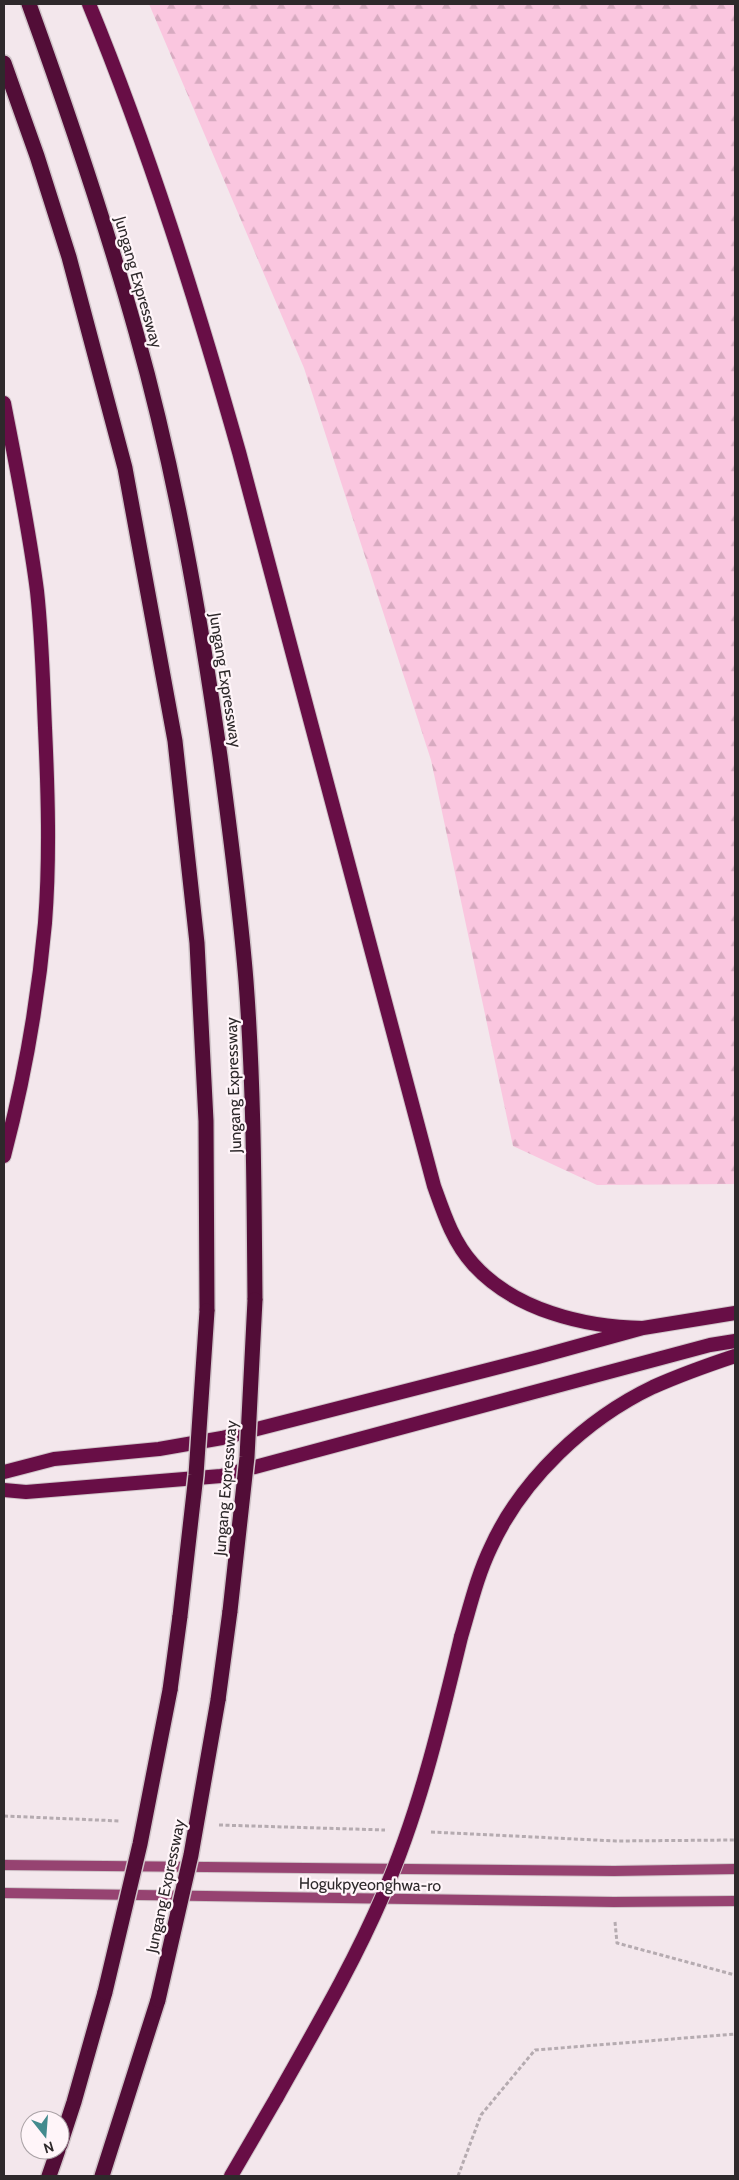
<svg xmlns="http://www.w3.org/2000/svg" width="739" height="2180" font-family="Cabin,sans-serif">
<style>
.forest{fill:url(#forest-firs)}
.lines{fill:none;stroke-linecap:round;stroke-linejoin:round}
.secondary-casing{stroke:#d0c5c9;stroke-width:12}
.trunk-casing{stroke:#d0c5c9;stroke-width:16}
.motorway-casing{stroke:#d0c5c9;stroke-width:18}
.path{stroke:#b5abb0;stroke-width:3;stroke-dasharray:4 2.5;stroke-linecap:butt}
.secondary{stroke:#964371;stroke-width:10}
.trunk{stroke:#680e46;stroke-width:14}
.motorway{stroke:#520d37;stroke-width:15}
.trunk-bridge-casing{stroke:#d0c5c9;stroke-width:16;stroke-linecap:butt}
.motorway-bridge-casing{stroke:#d0c5c9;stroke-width:18;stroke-linecap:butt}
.trunk-bridge{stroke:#680e46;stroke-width:14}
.motorway-bridge{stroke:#520d37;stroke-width:15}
.labels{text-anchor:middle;stroke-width:4.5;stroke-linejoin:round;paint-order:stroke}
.street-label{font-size:16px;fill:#2e292b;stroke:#fff5f9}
</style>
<defs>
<pattern id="forest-firs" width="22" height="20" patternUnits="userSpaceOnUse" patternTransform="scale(1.25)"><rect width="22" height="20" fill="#fac6df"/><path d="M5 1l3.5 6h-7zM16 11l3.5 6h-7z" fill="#d7aac0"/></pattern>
</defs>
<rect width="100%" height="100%" fill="#f3e7ec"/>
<path class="forest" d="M149,4H735V1184L597,1185L513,1146L431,760L304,368Z"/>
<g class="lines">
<defs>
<path id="secondary" d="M4,1865L614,1871L735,1869
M4,1893L614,1902L735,1901"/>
<path id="trunk" d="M89,4C149,150 196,300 239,452L434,1186C444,1214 453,1242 473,1264C514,1310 584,1327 643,1328
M4,403C16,465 29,528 37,591C42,636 43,683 45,728C48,793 50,858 45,923C38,1001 24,1080 4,1156
M4,1472L54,1459L159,1449L222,1438L538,1357L643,1328L735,1313
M4,1490L26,1492L221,1476L710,1345L735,1341
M461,1637C470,1607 477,1576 491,1547C522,1479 586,1419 653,1387C680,1375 708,1365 735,1356
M231,2176L277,2097"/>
<path id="motorway" d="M29,4C68,112 105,221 136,332C175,471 200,614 220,756C230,831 240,906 246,981C254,1087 254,1193 255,1300
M4,63L37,156L69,257L125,468L175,741L197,943L206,1121L207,1311
M170,1690L180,1616
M218,1700L230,1611
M60,2145L74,2102L105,1992
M49,2176L58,2150
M102,2176L158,2000"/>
</defs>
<use href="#secondary" class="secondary-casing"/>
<use href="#trunk" class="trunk-casing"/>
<use href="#motorway" class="motorway-casing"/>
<path class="path" d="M4,1816L120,1821
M219,1825L385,1830
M431,1832L616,1841L735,1840
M615,1922L617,1943L735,1975
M458,2176L481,2115L535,2050L735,2034"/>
<use href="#secondary" class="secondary"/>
<use href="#trunk" class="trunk"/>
<use href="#motorway" class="motorway"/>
<defs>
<path id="trunk-bridge" d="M277,2097C314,2031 353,1965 383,1895C419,1813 440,1724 461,1637"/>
<path id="motorway-bridge" d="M230,1611L247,1457L255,1300
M180,1616L196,1475L207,1311
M105,1992L140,1844L170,1690
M158,2000L191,1855L218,1700"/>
</defs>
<use href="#trunk-bridge" class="trunk-bridge-casing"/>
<use href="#motorway-bridge" class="motorway-bridge-casing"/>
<use href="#trunk-bridge" class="trunk-bridge"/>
<use href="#motorway-bridge" class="motorway-bridge"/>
</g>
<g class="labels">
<g class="street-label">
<text transform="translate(139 282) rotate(74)" y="6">Jungang Expressway</text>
<text transform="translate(226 680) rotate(81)" y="6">Jungang Expressway</text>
<text transform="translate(233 1085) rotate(-92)" y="6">Jungang Expressway</text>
<text transform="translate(225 1488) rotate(-85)" y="6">Jungang Expressway</text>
<text transform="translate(370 1884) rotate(1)" y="6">Hogukpyeonghwa-ro</text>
<text transform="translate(165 1886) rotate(-78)" y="6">Jungang Expressway</text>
</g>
</g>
<rect width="739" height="2180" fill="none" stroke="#2e292b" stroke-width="10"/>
<g transform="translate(45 2135) rotate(163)"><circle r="24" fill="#fff5f9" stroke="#aba3a7"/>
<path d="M0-4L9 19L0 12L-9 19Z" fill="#438b8e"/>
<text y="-8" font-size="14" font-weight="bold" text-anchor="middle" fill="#2e292b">N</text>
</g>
</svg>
